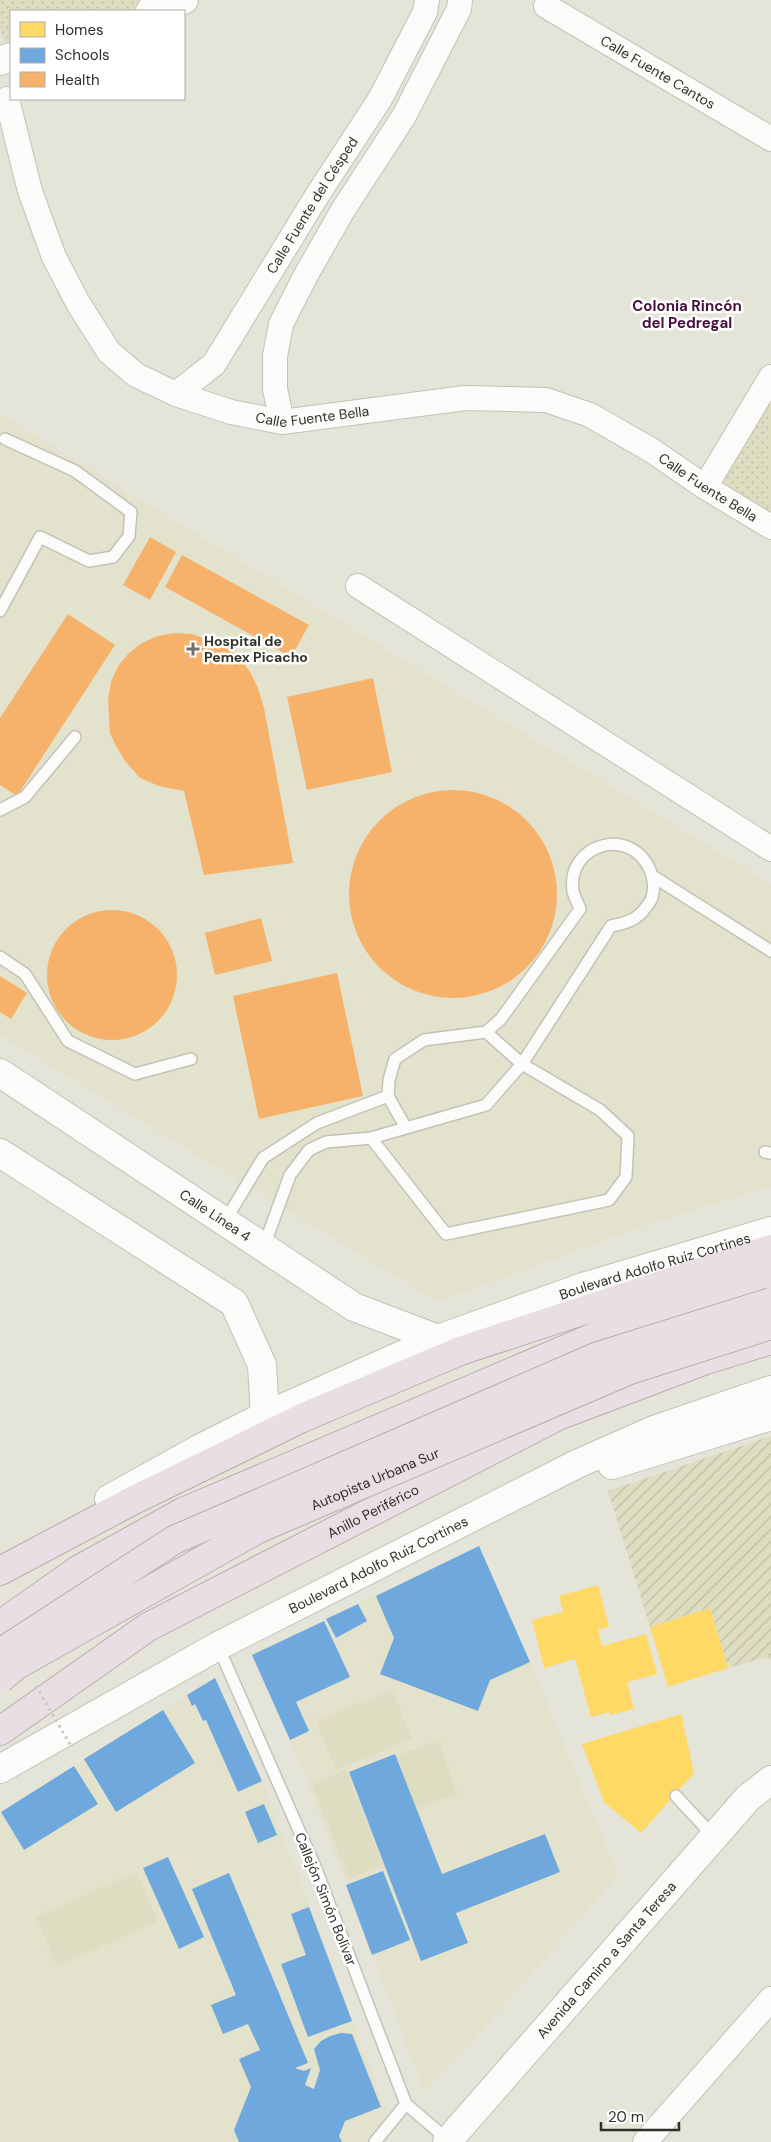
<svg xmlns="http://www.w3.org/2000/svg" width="771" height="2142" font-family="'DM Sans',sans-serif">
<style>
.built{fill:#e3e2cc}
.park{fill:url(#park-dots)}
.garden{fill:url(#garden-furrows)}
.pitch{fill:#deddc1}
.homes{fill:#ffd966}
.schools{fill:#6fa8dc}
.health{fill:#f6b26b}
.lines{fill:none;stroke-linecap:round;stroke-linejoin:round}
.lane-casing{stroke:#c2c2b8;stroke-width:14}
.street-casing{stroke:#c2c2b8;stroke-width:26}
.secondary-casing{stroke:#c2c2b8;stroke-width:30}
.highway-casing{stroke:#b8adaf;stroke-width:30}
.lane{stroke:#fbfbf9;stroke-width:11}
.street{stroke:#fbfbf9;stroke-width:24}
.secondary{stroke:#fbfbf9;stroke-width:28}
.highway{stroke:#e9dee4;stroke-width:28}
.highway-bridge-casing{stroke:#b8adaf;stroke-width:30;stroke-linecap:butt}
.path-bridge{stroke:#c7c7c3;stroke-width:3;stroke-dasharray:2.5 4;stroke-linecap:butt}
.highway-bridge{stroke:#e9dee4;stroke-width:28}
.poi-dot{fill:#717066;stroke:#fff;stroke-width:2}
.labels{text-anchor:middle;stroke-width:5;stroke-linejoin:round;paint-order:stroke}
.street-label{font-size:14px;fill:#323129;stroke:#fff}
.poi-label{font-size:14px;font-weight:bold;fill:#323129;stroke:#fff;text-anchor:start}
.neighbourhood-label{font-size:15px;font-weight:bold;fill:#46103c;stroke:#fff}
</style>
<defs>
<pattern id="park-dots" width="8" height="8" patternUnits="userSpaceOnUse" patternTransform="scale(1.25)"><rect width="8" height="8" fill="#deddc1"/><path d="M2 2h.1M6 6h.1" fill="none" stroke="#bfbea6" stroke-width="1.8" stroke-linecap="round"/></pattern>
<pattern id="garden-furrows" width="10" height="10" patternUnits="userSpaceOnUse" patternTransform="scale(1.25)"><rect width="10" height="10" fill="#deddc1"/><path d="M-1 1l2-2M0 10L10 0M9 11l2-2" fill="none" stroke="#bfbea6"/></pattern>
</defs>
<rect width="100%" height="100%" fill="#e5e4d8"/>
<path class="built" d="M0,414L771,884V1186L643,1226L438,1302L0,1035Z
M479,1546L530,1662L618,1875L469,2045L424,2091L307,1782L290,1740L252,1655Z
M215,1678L262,1781L388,2115L366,2142H0V1813Z"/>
<path class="park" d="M0,0H169L138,11H11V57L9,58L0,28Z
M771,398V517L718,486Z"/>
<path class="garden" d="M771,1436V1662L768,1657L728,1668L710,1608L650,1627L608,1491Z"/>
<path class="pitch" d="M392,1690L412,1739L336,1770L316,1721Z
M439,1740L457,1794L416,1808L396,1756Z
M346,1770L383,1865L349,1879L312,1784Z
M137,1872L158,1921L57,1966L36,1917Z"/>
<path class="homes" d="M598,1585L609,1627L598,1630L602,1646L646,1634L657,1674L627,1682L634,1709L610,1715L609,1712L591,1717L575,1659L544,1668L532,1620L563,1612L559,1596Z
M710,1608L728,1668L668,1687L650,1627Z
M681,1714L694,1773L641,1833L604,1802L582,1744Z"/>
<path class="schools" d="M479,1546L530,1662L490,1680L478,1711L380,1674L394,1638L376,1596Z
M358,1604L367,1621L336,1638L326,1619Z
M324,1621L350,1677L296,1702L309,1731L290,1740L252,1655Z
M215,1678L262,1781L238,1792L206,1720L203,1721L195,1704L192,1706L187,1695Z
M163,1710L195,1763L116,1812L84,1759Z
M395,1754L442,1874L545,1834L560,1872L456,1913L468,1943L421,1961L349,1772Z
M74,1766L98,1804L24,1850L1,1812Z
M264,1804L277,1835L258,1843L245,1812Z
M168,1857L204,1937L179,1949L143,1868Z
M383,1871L410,1940L372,1955L346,1885Z
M229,1873L308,2063L295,2068L304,2071L311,2068L305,2085L314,2089L320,2070L314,2049L321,2041L330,2036L341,2033L352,2034L381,2107L345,2121L339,2136L342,2142H239L234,2130L251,2087L239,2059L260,2050L248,2024L223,2034L211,2005L236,1995L192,1889Z
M309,1907L352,2021L308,2037L281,1964L306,1955L291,1914Z"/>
<path class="health" d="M150,537L176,552L150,600L123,585Z
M182,555L309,625L291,657L165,587Z
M68,614L115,645L17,796L0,785V718Z
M175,633L192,634L224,646L239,657L250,672L258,688L264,708L293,863L204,875L184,791L159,786L140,778L125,761L116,746L110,733L108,699L111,682L118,666L129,653L142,643L158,636Z
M373,678L392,772L307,790L287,697Z
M349 894a104 104 0 1 1 208 0a104 104 0 1 1-208 0Z
M47 975a65 65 0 1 1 130 0a65 65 0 1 1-130 0Z
M261,918L272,961L215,975L205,933Z
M337,973L363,1096L259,1119L233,996Z
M0,976L27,993L11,1019L0,1012Z"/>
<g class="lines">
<defs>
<path id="lane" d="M0,611L40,537L89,561L113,557L129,536L131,512L75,471L5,439
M0,810L25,797L75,737
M654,877L771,951
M0,957L25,974L68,1041L135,1074L191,1059
M388,1096L389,1080L395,1059L424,1040L486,1032L501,1019L580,909C578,903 574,897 573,891C566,844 631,825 650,870C654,879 655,891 651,900C640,918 632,922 611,926L522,1064L486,1105L406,1128
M371,1138L446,1234L609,1200L626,1177L628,1136L600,1110L522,1064L486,1032
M765,1152L771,1153
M225,1221L263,1158L317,1123L388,1096L406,1128L371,1138L326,1142L309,1150L290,1175L264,1246
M218,1646L316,1869L406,2104L448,2140
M676,1796L714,1837
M375,2142L406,2104"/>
<g id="street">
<path id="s1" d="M546,6L771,139"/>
<path id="s2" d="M7,99L30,191L54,257L78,303L109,352L136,375L176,394L231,412L282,422L465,398L546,400L590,415L651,450L705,487L771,527"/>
<path id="s3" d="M176,394L214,364L318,194L380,99L425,12L427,0"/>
<path d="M282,422L275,389V356L281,324L306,275L343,210L404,116L459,9L460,0"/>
<path d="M705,487L771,377"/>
<path d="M358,586L771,849"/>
<path d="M645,2142L771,1999"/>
</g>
<g id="secondary">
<path d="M150,11L184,0"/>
<path d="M0,61L11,57"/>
<path id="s4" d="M0,1073L354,1307L438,1339"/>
<path d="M0,1153L234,1303L262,1365L265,1416"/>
<path d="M612,1465L771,1416"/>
<path id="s5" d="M109,1499L199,1449L265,1416L438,1339L583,1287L771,1231"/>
<path id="s6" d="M0,1769L218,1646L577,1464L654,1430L771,1390"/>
<path id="s7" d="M447,2142L748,1798L771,1780"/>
</g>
<g id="highway">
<path d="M0,1571L132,1501L302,1418L460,1351L771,1249"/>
<path d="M0,1625L78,1570L183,1512L627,1323L771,1277"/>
<path id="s8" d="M0,1731L148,1627L558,1416L706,1360L771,1340"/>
</g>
</defs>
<use href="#lane" class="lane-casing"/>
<use href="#street" class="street-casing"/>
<use href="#secondary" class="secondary-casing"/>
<use href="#highway" class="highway-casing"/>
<use href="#lane" class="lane"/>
<use href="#street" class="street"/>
<use href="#secondary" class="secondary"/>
<use href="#highway" class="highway"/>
<defs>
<g id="highway-bridge">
<path d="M0,1653L174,1540L598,1356L771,1302"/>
<path id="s9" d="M0,1679L17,1665L258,1529L630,1370L771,1325"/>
</g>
</defs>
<use href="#highway-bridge" class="highway-bridge-casing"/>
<path class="path-bridge" d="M36,1686L71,1746"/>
<use href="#highway-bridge" class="highway-bridge"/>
</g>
<path class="poi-dot" d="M190.5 641.5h5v5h5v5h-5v5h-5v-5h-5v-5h5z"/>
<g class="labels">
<g class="street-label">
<text dy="5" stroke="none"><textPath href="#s1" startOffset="130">Calle Fuente Cantos</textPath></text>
<text dy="5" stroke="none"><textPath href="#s3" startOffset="235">Calle Fuente del Césped</textPath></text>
<text dy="5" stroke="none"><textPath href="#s2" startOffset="495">Calle Fuente Bella</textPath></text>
<text dy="5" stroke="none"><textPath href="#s2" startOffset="915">Calle Fuente Bella</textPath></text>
<text dy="5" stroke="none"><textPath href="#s4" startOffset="258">Calle Línea 4</textPath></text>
<text dy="5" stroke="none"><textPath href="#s5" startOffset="595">Boulevard Adolfo Ruiz Cortines</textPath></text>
<text dy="5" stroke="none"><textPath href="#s9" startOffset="426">Autopista Urbana Sur</textPath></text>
<text dy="5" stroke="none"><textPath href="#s8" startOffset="434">Anillo Periférico</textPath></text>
<text dy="5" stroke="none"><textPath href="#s6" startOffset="430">Boulevard Adolfo Ruiz Cortines</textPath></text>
<text transform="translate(326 1899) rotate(68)" y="5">Callejón Simón Bolívar</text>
<text dy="5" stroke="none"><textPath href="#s7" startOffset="242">Avenida Camino a Santa Teresa</textPath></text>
</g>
<g class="poi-label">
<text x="204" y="646">Hospital de<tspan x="204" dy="16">Pemex Picacho</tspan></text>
</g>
<g class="neighbourhood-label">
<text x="687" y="311">Colonia Rincón<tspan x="687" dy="17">del Pedregal</tspan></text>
</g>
</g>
<rect x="10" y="10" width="175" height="90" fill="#ffffff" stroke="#adada9"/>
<rect x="20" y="22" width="25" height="15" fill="#ffd966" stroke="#adada9"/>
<text x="55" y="35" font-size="15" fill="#323129">Homes</text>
<rect x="20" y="48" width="25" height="15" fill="#6fa8dc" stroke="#adada9"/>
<text x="55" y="60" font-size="15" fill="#323129">Schools</text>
<rect x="20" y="72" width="25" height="15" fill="#f6b26b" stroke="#adada9"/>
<text x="55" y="85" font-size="15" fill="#323129">Health</text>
<path d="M601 2122v8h78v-8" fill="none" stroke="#323129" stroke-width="2.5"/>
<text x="608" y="2122" font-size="15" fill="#323129" stroke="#ffffff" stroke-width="4" paint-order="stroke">20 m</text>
</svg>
